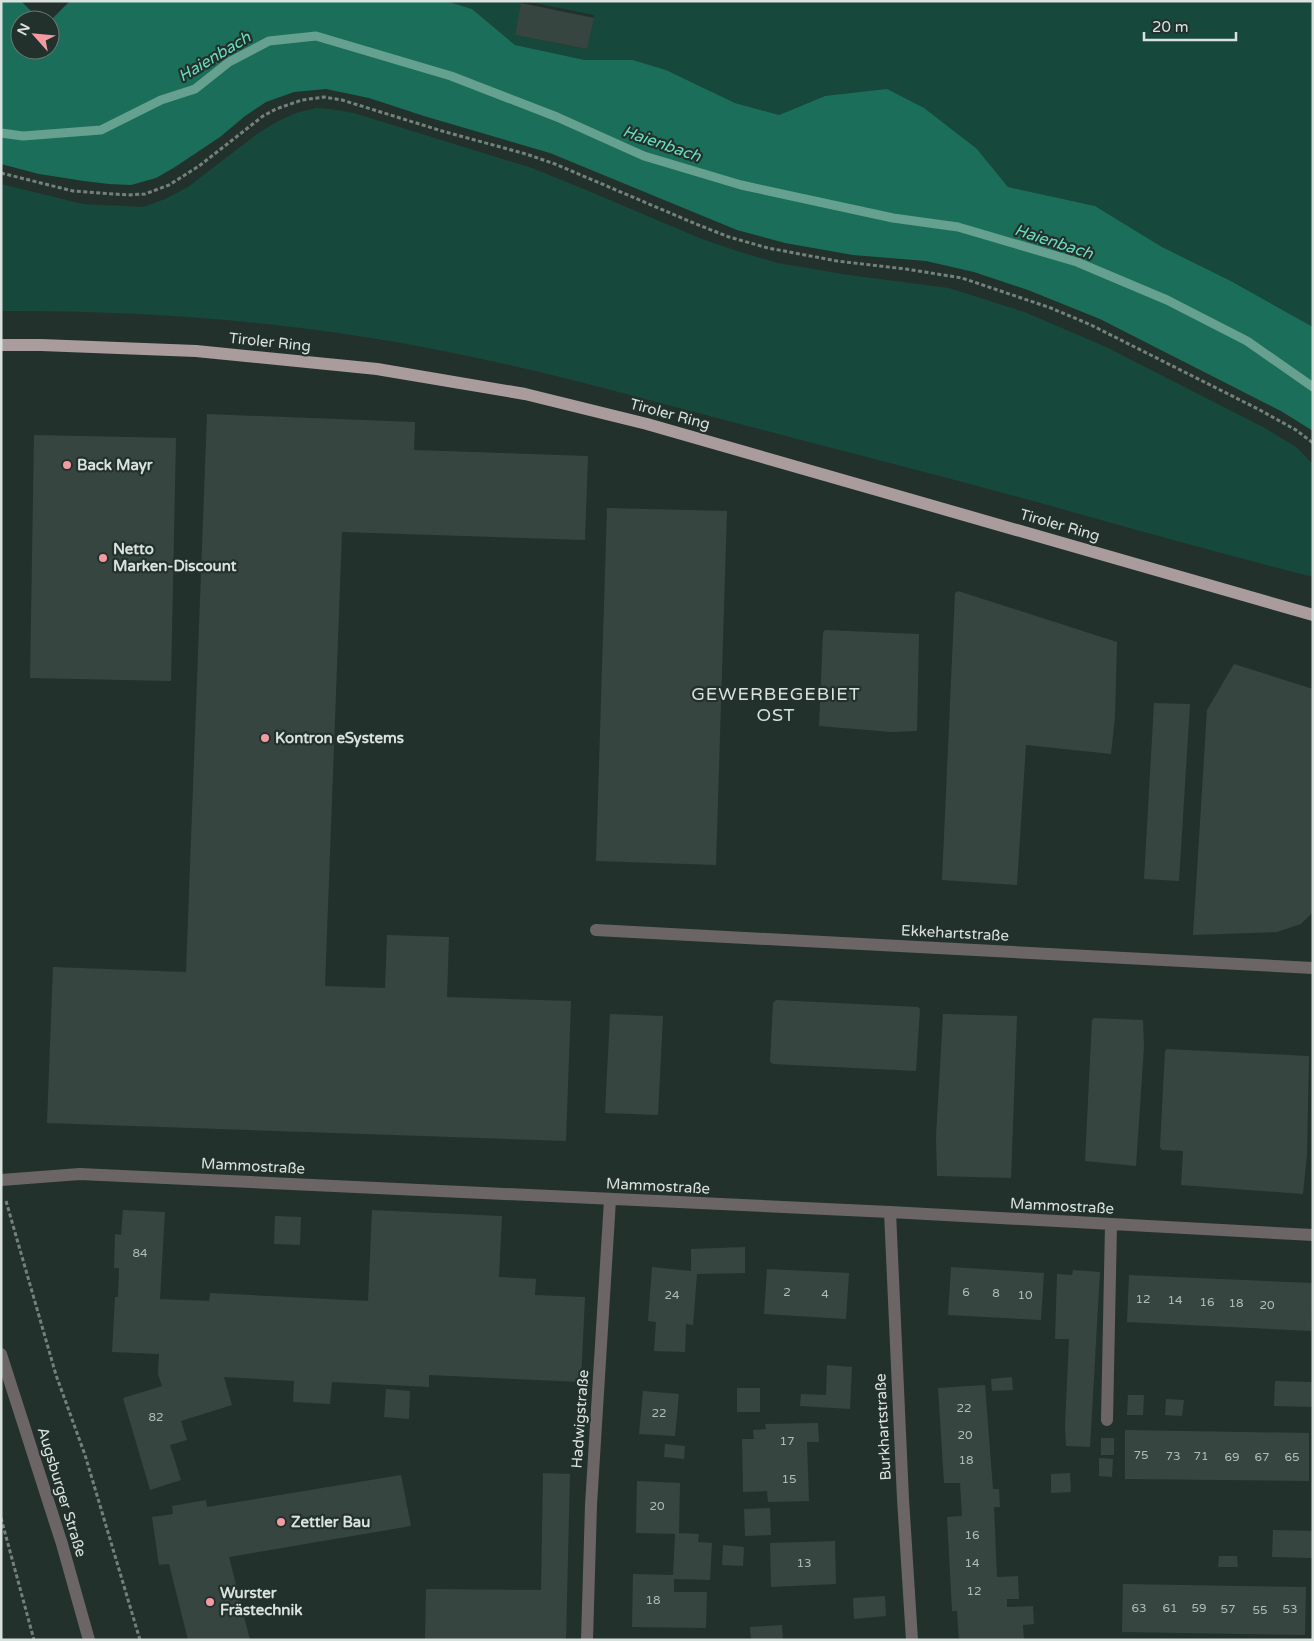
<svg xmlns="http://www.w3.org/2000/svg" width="1314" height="1641" font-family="'Varela Round',sans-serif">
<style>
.green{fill:#16483b}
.forest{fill:#1b6f5a}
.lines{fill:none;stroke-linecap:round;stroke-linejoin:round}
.stream{stroke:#66a08f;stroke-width:9}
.building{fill:#374541}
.path{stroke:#75807c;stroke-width:3;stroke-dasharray:4 2.5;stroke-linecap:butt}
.minor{stroke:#6c6565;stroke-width:12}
.major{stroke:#aa9c9c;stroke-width:12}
.poi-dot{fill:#f49aa1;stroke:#23312c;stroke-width:2}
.labels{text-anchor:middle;stroke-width:4.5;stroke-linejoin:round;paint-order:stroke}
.number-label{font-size:12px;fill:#b1bbb8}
.street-label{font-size:15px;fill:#dae2df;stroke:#23312c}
.poi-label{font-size:15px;font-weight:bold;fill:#dae2df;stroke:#23312c;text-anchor:start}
.water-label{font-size:16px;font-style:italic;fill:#6bddbd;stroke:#23312c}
.quarter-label{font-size:18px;letter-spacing:1px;fill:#dae2df;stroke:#23312c}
</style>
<rect width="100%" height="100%" fill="#23312c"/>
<path class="green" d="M446,1H522L515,35L587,49L594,15L525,1H1313V327L1229,280L1162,247L1095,206L1008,187L977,149L825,96L779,115L735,103L666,70L633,60H585L515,45L472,9Z
M316,108L331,109L354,113L532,168L579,187L702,239L740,252L778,263L849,275L949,288L1027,313L1106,347L1263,427L1296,447L1313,464V577C1230,556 1148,533 1065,510C963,481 861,456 759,429C665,405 572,378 477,358C321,324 161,310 1,311V184L83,204L143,207L165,199L188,187L257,134L278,121L296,113Z"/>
<path class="forest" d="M1,1H21L40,20H20V50H50V21L70,1H446L472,9L515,45L585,60H633L666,70L735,103L779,115L825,96L887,89L924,108L977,149L1008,187L1095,206L1162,247L1229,280L1313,327V431L1281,411L1100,319L1028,290L974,272L926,261L853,255L785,243L737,230L550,153L424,116L369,98L326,89L294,92L266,102L245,116L220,137L175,167L156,178L131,185L109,184L84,181L39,174L1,164Z"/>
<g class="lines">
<path class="stream" d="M1,133L23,136L101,130L161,100L195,89L229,62L269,41L316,36L451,76L557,117L644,156L741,185L893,218L958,227L1077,262L1167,300L1247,341L1313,387"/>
</g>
<path class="building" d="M521,3L594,18L587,49L515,35Z
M207,414L415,422L414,450L588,456L585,540L342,532L325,986L385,988L387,935L449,937L447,997L571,1001L566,1141L47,1123L53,967L186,972Z
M34,435L176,438L171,681L30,678Z
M607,508L727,511L716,865L596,861Z
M958,591L1117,642L1115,717L1111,754L1026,745L1017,885L942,880L955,593Z
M825,630L919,634L917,731L891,732L819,726L823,633Z
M1234,664L1313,689V912L1301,924L1277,932L1193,935L1207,710Z
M1154,703L1190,704L1179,881L1144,879Z
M776,1000L918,1007L920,1009L916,1071L773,1064L770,1062L773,1003Z
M610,1014L663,1016L658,1115L605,1113Z
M943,1014L1017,1016L1011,1178L937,1176L936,1137Z
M1094,1018L1143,1020L1144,1047L1136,1166L1085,1161L1092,1020Z
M1167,1049L1309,1056L1307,1154L1303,1194L1181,1185L1183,1151L1162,1150L1160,1147L1165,1051Z
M123,1210L165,1212L160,1299L209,1301L210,1293L368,1301L372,1210L502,1216L499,1277L536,1279L535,1295L585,1297L581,1382L429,1375V1387L332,1382L330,1404L293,1402L294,1381L224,1377L232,1405L181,1421L187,1440L170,1445L181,1480L150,1490L123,1398L162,1386L158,1374L159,1354L112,1352L115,1297H118L119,1268H114L115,1234L121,1235Z
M275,1216L301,1217L300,1245L274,1244Z
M745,1247V1273L697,1274L693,1325L686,1324L685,1352L654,1351L656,1322L648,1321L652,1267L691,1271V1249Z
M951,1267L1044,1273L1041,1320L948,1315Z
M767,1269L849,1273L846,1319L764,1314Z
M1073,1270L1100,1272L1090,1447L1066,1446L1065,1426L1069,1339H1055L1057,1274L1072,1275Z
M1129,1275L1313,1283L1311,1331L1127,1322Z
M827,1365L852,1367L850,1409L800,1406L801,1394L826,1395Z
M1012,1377L1013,1390L992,1391L991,1379Z
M1275,1381L1313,1382V1407L1274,1406Z
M985,1385L993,1489H999L1000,1507H994L997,1577L1018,1576L1019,1599H1007V1607L1033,1606L1034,1624L1023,1625L1024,1640H959L957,1611H952L947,1517L962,1516L960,1483H944L938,1388Z
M737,1388H760V1412H737Z
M386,1389L410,1391L409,1419L384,1417Z
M643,1391L679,1394L675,1436L639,1434Z
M1128,1395H1144L1143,1415H1127Z
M1166,1399L1184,1400L1182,1416L1165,1415Z
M818,1423L819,1442H807L809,1501L768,1502L767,1491L743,1492L742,1439H754L753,1430L766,1429L765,1424Z
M1125,1430L1309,1433V1481L1125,1479Z
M1101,1438H1114V1455H1101Z
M665,1444L685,1446L684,1459L664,1457Z
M1099,1458L1113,1459L1112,1477L1099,1476Z
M543,1473L570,1474L566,1640H425L426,1589L541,1590Z
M1070,1473L1071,1492L1051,1493V1474Z
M401,1475L411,1526L229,1557L250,1640H188L169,1564L159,1565L152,1517L173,1514L172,1506L206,1500L207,1507Z
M637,1481L680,1483L679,1533L699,1534L698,1542L712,1543L710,1580L674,1579V1592H707L706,1628L632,1627L633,1574L673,1575L675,1534L636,1533Z
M770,1508L771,1535L745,1536L744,1509Z
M1273,1530L1313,1531V1558L1272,1557Z
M835,1541L836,1584L771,1587L770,1543Z
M723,1545L744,1547L743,1566L722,1565Z
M1219,1556H1237L1238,1567H1218Z
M1123,1584L1306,1587L1305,1635L1122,1632Z
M885,1596L886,1616L854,1619L853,1598Z
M782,1625L783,1640H751L750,1627Z"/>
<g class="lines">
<path class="path" d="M1,173L73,191L128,195L145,194L169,185L199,166L263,116L276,109L302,100L324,97L342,100L442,131L526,154L555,164L696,224L729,237L768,248L837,261L906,269L962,278L1051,308L1091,325L1258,409L1296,430L1313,443
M6,1201L56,1375L85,1455L140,1640
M1,1518L34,1640"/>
<path class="minor" d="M596,930L1313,968
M1,1180L80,1174L890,1212L1313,1235
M890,1212L903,1499L912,1640
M1,1354L62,1544L89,1640
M1107,1420L1111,1225
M587,1640L591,1505L610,1200"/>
<path class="major" d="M1,345H41L196,351L377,369L525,394L647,424L1313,615"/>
</g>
<g class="poi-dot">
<circle cx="67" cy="465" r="5"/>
<circle cx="103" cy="558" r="5"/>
<circle cx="265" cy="738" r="5"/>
<circle cx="281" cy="1522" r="5"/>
<circle cx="210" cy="1602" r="5"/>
</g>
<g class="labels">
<g class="number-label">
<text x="140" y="1257">84</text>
<text x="787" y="1296">2</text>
<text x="966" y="1296">6</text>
<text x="996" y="1297">8</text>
<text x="825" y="1298">4</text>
<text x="672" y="1299">24</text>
<text x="1025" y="1299">10</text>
<text x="1143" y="1303">12</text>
<text x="1175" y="1304">14</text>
<text x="1207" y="1306">16</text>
<text x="1236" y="1307">18</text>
<text x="1267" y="1309">20</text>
<text x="964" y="1412">22</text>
<text x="659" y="1417">22</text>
<text x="156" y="1421">82</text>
<text x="965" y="1439">20</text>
<text x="787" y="1445">17</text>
<text x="1141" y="1459">75</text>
<text x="1173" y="1460">73</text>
<text x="1201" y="1460">71</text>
<text x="1232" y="1461">69</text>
<text x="1262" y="1461">67</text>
<text x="1292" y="1461">65</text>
<text x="966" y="1464">18</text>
<text x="789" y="1483">15</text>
<text x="657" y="1510">20</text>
<text x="972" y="1539">16</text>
<text x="804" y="1567">13</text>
<text x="972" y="1567">14</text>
<text x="974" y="1595">12</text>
<text x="653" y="1604">18</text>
<text x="1139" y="1612">63</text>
<text x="1170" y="1612">61</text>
<text x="1199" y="1612">59</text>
<text x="1228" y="1613">57</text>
<text x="1290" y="1613">53</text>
<text x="1260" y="1614">55</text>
</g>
<g class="street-label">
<text transform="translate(270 342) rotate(6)" y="5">Tiroler Ring</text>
<text transform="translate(670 414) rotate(15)" y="5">Tiroler Ring</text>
<text transform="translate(1060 525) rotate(16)" y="5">Tiroler Ring</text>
<text transform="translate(955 933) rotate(3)" y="5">Ekkehartstraße</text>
<text transform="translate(253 1166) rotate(3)" y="5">Mammostraße</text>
<text transform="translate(658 1186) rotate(3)" y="5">Mammostraße</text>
<text transform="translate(1062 1206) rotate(3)" y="5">Mammostraße</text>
<text transform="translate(580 1419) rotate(-86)" y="5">Hadwigstraße</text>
<text transform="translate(883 1427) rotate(-93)" y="5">Burkhartstraße</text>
<text transform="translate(62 1492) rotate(73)" y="5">Augsburger Straße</text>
</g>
<g class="poi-label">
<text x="77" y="470">Back Mayr</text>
<text x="113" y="554">Netto<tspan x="113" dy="17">Marken-Discount</tspan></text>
<text x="275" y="743">Kontron eSystems</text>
<text x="291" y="1527">Zettler Bau</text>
<text x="220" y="1598">Wurster<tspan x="220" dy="17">Frästechnik</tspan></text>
</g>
<g class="water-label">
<text transform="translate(214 56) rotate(-31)" y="6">Haienbach</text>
<text transform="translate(662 143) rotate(19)" y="6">Haienbach</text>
<text transform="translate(1054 241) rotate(18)" y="6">Haienbach</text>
</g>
<g class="quarter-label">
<text x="776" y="700">GEWERBEGEBIET<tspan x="776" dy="21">OST</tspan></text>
</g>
</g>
<rect width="1314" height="1641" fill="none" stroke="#dae2df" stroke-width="5"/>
<g transform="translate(35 35) rotate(297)"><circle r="24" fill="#23312c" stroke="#6c7874"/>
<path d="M0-4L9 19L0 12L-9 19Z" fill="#f49aa1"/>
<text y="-8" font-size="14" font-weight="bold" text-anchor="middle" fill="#dae2df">N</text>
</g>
<path d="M1144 32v8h92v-8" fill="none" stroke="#dae2df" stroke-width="2.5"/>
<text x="1152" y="32" font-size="15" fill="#dae2df" stroke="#23312c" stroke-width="4" paint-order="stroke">20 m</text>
</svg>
